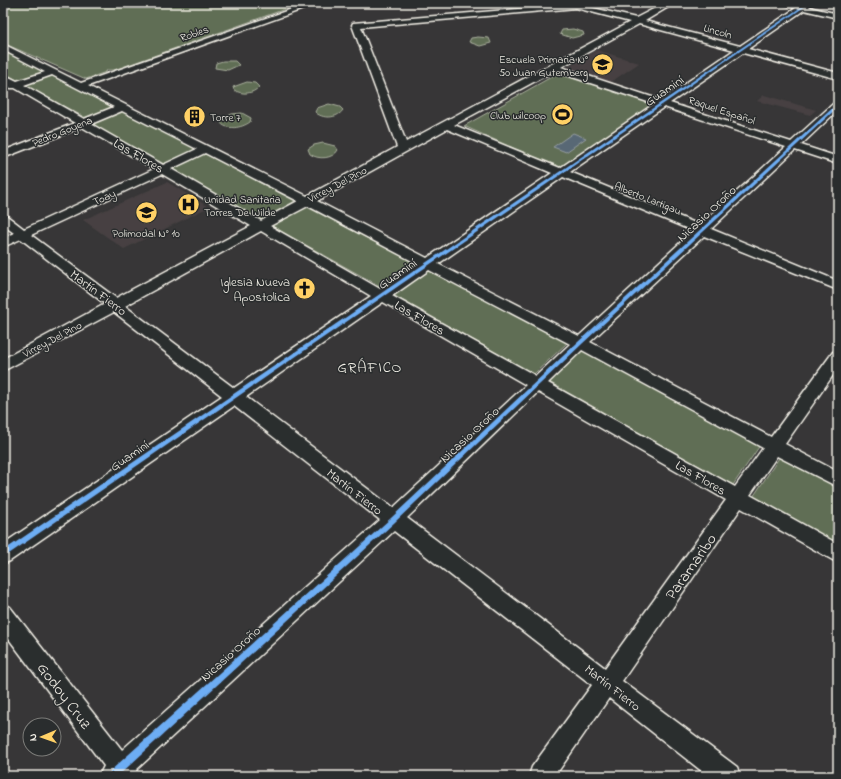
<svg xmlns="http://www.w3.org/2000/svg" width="841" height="779" font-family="'Indie Flower',sans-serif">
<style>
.built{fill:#474142}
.green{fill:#616e55;stroke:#aab09e}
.water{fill:#586774;stroke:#969ea2}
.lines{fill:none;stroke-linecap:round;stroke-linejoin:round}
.minor-casing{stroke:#f4f1e8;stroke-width:3}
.minor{fill:#2a2d2e;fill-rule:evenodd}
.cycleway-casing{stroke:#2a2d2e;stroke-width:2}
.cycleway{fill:#6dadf4;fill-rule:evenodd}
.labels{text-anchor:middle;stroke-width:3;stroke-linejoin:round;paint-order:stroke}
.far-street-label{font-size:11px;fill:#f4f1e8;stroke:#2a2d2e}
.far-poi-label{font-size:11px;fill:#f4f1e8;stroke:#2a2d2e;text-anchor:end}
.street-label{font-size:13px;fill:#f4f1e8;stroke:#2a2d2e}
.poi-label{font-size:13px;fill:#f4f1e8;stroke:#2a2d2e;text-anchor:end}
.quarter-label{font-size:15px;letter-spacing:1px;fill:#f4f1e8;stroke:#2a2d2e}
.near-street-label{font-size:16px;fill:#f4f1e8;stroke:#2a2d2e}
</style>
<rect width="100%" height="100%" fill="#373637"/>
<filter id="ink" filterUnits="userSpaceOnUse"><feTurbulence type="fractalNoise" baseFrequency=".025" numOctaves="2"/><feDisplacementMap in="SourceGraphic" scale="8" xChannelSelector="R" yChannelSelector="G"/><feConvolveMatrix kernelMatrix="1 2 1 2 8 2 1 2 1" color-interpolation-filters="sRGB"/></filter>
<g filter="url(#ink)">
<path class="built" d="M597,50L639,63L611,82L567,68Z
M764,95L816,110L810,115L757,101Z
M167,182L209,207L124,249L83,220Z"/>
<path class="green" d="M3,3H302L114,70H107L106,72L86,79L3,43Z
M573,29L583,32L584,35L572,38L560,34L562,30Z
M478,37L489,38L491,43L480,46L469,42L471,38Z
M3,49L46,71L19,81L3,72Z
M223,61H235L239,65L228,70L215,68L216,63Z
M560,72L655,104L562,170L464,126Z
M52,75L114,107L86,118L24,85Z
M247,82L255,83L259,87C253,94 242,95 234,90L233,87Z
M329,104L340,107L343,110C337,119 322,119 315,112L317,108Z
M123,111L198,149L164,164L90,124Z
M242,113L251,118L250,122C242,128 226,131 220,122V119L232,114Z
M323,143L335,146L338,150C333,159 318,160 310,154L308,149L314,145Z
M205,154L295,201L261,220L171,170Z
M305,206L419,265L385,289L270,225Z
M428,270L567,343L534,374L393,295Z
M583,350L761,444L733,485L549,382Z
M779,458L838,488V544L753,497Z"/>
<path class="water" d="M573,133L586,138L566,152L553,147Z"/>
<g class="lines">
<defs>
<path id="minor" d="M309,3H320L88,86L307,196L397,147L352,25L353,23L576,4L636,18L665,3H675L645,21L740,46L796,8L779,3L801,5L804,3H813L809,7L838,14V18L804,10L748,49L838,73V79L743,53L670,103L791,142L834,103L838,102V110L801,145L838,157V164L795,150L711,229L838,281V290L704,236L590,342L771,437L833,352L838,351V368L785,444L838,472V487L777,456L750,495L838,544V563L741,508L622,681L737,767L740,776H708L609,698L555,776H529L532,767L592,685L394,531L136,770L138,776H99L104,766L3,631V604L10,607L122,750L380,520L234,406L10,561L3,564V544L222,396L114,312L3,371V359L105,304L21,239L3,247V238L14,233L3,225V215L7,216L24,229L154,169L82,127L3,158V151L75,123L15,88H8L6,86L8,84L3,81V74L17,81L45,72L3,50V44L81,83ZM576,8L630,22L406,142L361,27ZM639,24L734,50L661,100L561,67ZM554,71L654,104L560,168L454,125ZM52,75L114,107L84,119L24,85ZM664,107L786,147L700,225L570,172ZM122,111L197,149L163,165L91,124ZM447,129L552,173L427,258L317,201ZM205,153L298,201L261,221L171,169ZM162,174L251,226L116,298L31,235ZM563,177L693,231L579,336L438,264ZM308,206L418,264L380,289L270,226ZM261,231L371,296L234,388L125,306ZM429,270L570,344L536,376L392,296ZM383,302L526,385L393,508L246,397ZM582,350L763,448L735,487L548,383ZM538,392L726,500L605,668L407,518Z"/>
</defs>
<use href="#minor" class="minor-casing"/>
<use href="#minor" class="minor"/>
<defs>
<path id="cycleway" d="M807,3H810L3,558V551Z
M837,104H838V107L582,344L395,522L118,776H106L108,773L391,518L578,342Z"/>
</defs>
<use href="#cycleway" class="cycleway-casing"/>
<use href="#cycleway" class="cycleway"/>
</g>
</g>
<defs>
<symbol id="school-disc" viewBox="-11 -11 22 22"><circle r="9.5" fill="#ffd166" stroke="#2a2d2e"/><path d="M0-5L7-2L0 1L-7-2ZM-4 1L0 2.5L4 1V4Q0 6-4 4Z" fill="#111"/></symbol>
<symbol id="stadium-disc" viewBox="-11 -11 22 22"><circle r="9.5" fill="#ffd166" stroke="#2a2d2e"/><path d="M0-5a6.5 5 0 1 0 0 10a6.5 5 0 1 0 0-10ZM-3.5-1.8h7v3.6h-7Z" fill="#111"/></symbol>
<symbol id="building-disc" viewBox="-11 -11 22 22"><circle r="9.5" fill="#ffd166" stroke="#2a2d2e"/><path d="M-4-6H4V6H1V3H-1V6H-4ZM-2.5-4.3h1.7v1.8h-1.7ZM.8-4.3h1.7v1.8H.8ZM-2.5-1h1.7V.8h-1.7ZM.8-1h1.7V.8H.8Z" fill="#111"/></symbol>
<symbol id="hospital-disc" viewBox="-11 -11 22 22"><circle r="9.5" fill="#ffd166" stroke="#2a2d2e"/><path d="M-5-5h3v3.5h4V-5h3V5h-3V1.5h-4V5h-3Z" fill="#111"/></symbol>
<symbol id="church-disc" viewBox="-11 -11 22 22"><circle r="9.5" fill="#ffd166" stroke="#2a2d2e"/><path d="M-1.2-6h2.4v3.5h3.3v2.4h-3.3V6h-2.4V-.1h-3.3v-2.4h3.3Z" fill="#111"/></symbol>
</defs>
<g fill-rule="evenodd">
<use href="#school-disc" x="590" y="52" width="25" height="25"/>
<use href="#stadium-disc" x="550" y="102" width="25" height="25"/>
<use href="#building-disc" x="182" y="104" width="25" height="25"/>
<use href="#hospital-disc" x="176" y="192" width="25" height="25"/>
<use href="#school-disc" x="134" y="200" width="25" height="25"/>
<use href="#church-disc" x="292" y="276" width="25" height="25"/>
</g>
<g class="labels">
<g class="far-street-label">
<text transform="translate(718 31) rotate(16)" y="4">Lincoln</text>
<text transform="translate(194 33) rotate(-19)" y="4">Robles</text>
<text transform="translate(722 110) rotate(18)" y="4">Raquel Español</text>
<text transform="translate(62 131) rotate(-22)" y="4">Pedro Goyena</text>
<text transform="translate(337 184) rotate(-28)" y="4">Virrey Del Pino</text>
<text transform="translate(104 197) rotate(-25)" y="4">Toay</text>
<text transform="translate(648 198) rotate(22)" y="4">Alberto Lartigau</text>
<text transform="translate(52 339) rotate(-28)" y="4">Virrey Del Pino</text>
</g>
<g class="far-poi-label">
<text x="588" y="63">Escuela Primaria N°<tspan x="588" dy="13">50 Juan Gutemberg</tspan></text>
<text x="546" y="119">Club wilcoop</text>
<text x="210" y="121" text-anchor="start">Torre 7</text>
<text x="204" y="203" text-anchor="start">Unidad Sanitaria<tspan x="204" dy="13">Torres De Wilde</tspan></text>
<text x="146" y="237" text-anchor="middle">Polimodal N° 10</text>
</g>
<g class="street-label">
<text transform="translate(664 90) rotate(-34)" y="5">Guaminí</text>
<text transform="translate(139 155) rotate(30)" y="5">Las Flores</text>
<text transform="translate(706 213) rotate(-43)" y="5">Nicasio Oroño</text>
<text transform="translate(397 273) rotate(-34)" y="5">Guaminí</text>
<text transform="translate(99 292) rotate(37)" y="5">Martín Fierro</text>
<text transform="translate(420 317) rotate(30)" y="5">Las Flores</text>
<text transform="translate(469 434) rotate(-43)" y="5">Nicasio Oroño</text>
<text transform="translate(129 455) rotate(-34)" y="5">Guaminí</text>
<text transform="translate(701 477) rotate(30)" y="5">Las Flores</text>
<text transform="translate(355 491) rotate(38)" y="5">Martín Fierro</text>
<text transform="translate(230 653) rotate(-42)" y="5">Nicasio Oroño</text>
<text transform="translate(613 687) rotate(38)" y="5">Martín Fierro</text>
</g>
<g class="poi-label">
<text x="290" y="286">Iglesia Nueva<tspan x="290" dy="15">Apostolica</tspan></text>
</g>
<g class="quarter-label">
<text x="370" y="372">GRÁFICO</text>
</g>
<g class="near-street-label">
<text transform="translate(690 566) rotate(-55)" y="6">Paramaribo</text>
<text transform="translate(65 695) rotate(53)" y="6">Godoy Cruz</text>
</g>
</g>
<rect width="841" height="779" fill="none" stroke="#2a2d2e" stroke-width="16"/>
<rect x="8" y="8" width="825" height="763" fill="none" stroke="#f4f1e8" stroke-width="1.5" filter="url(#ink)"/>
<g transform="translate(42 737) rotate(268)"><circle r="19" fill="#2a2d2e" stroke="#7b7b78"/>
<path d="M0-3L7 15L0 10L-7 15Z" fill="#ffd166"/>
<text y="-6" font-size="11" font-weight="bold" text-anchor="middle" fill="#f4f1e8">N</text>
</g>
</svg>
